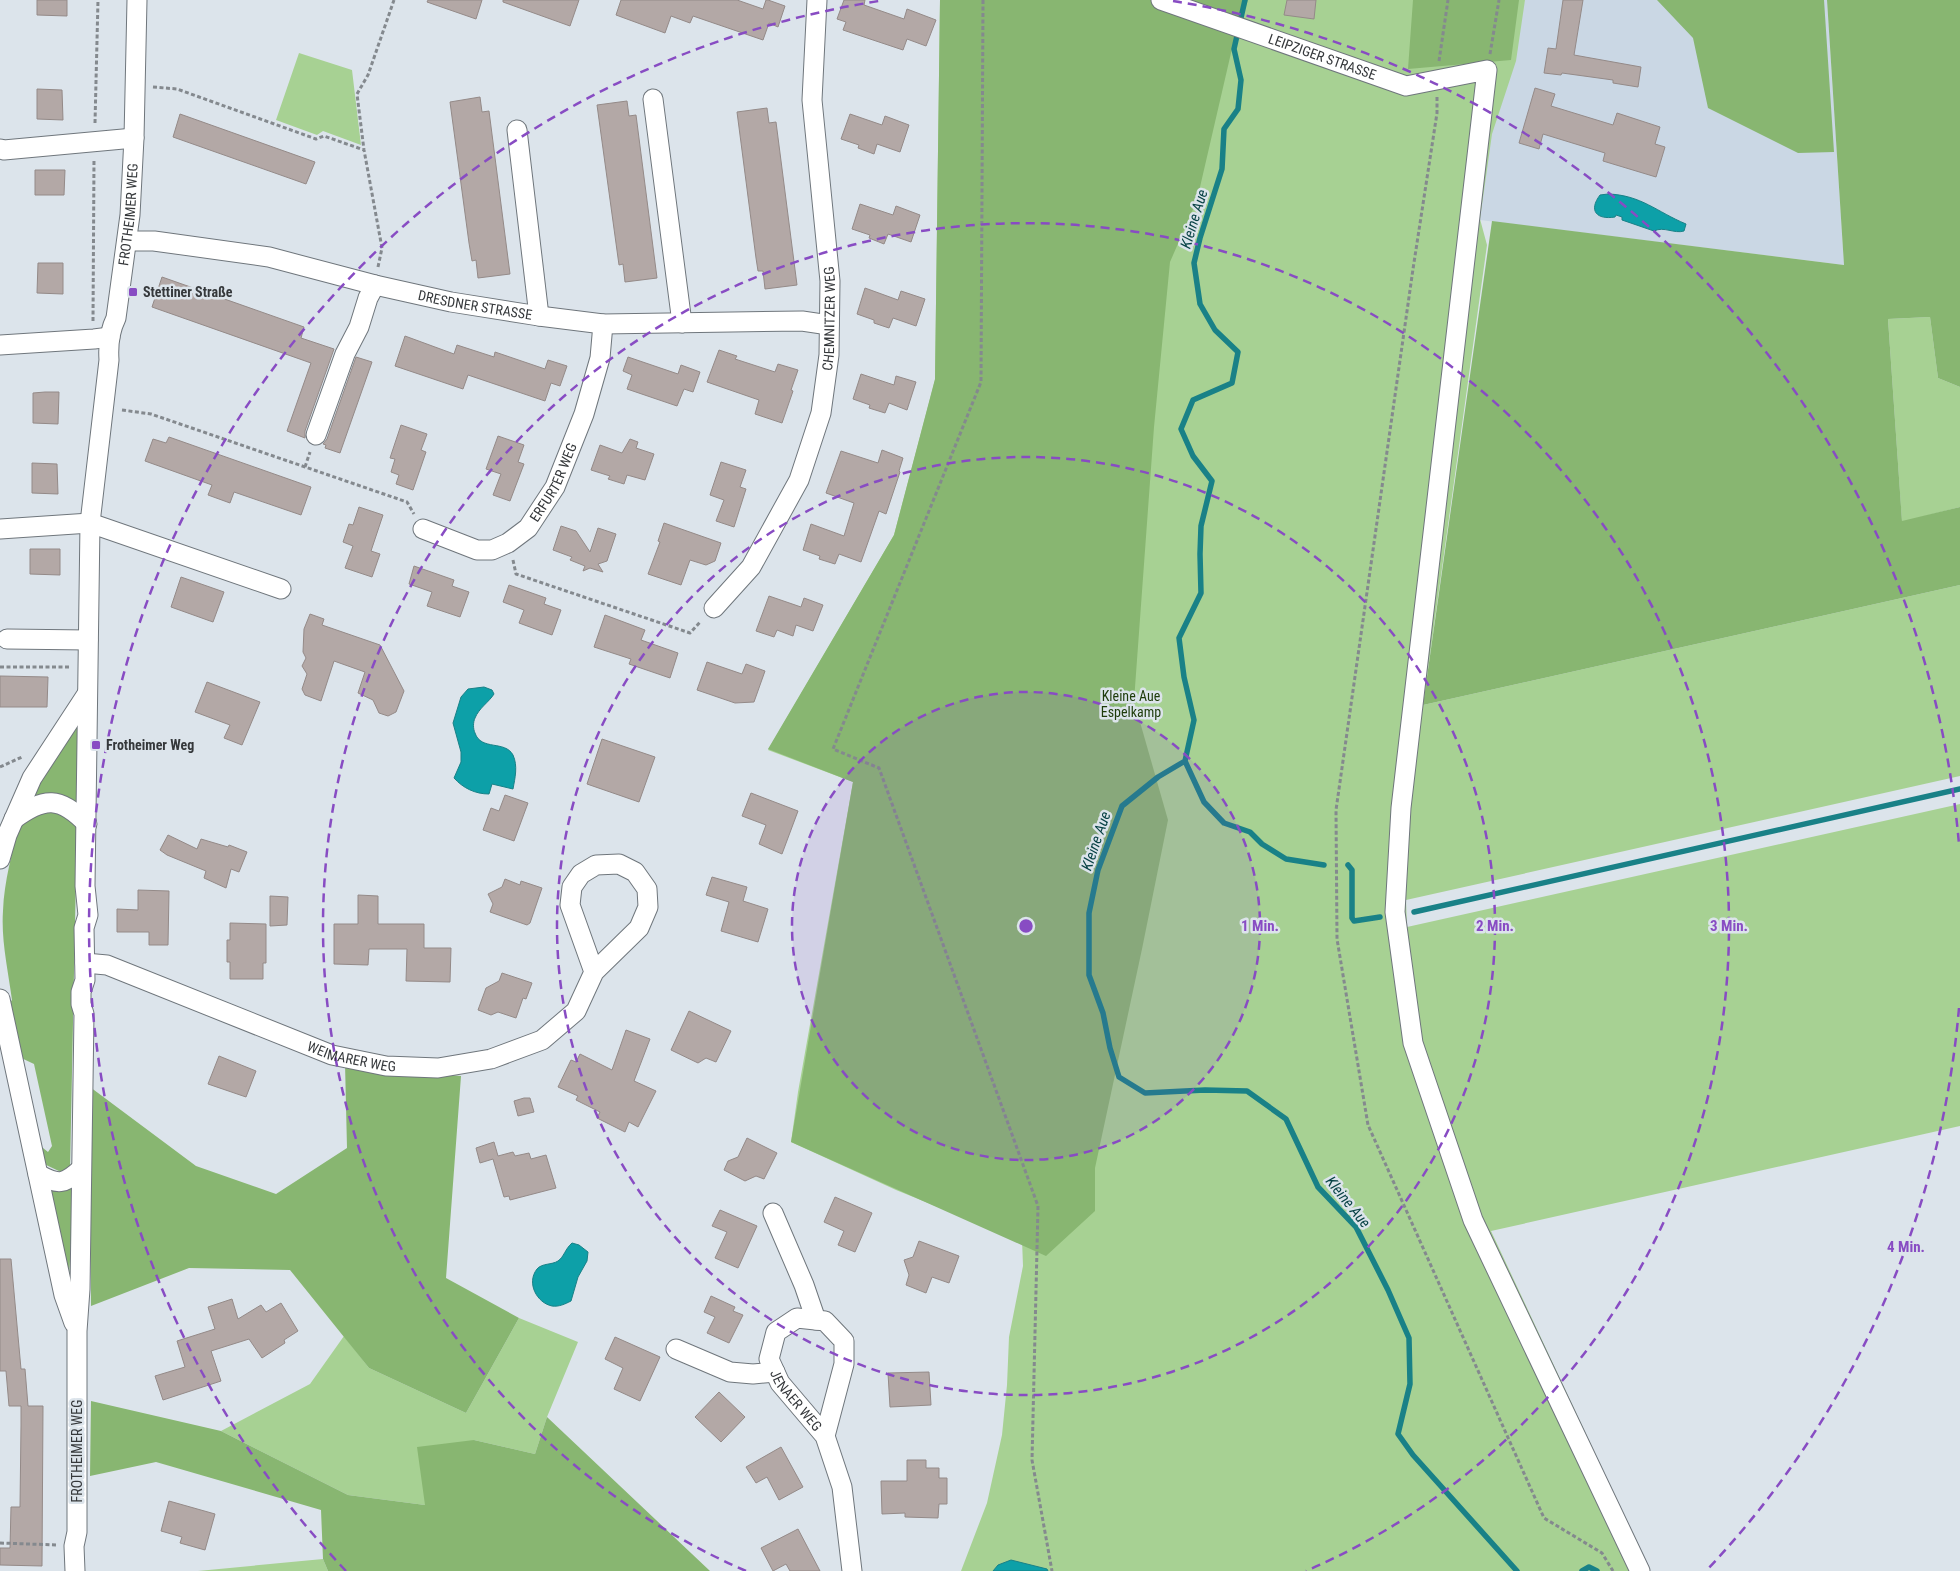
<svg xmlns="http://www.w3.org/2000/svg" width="1960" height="1571" font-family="'Roboto Condensed',sans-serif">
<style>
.built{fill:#cad7e4}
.green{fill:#a7d193}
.forest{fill:#88b671}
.water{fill:#0da0a8;stroke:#198187}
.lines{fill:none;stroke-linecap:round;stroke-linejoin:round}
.stream{stroke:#198187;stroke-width:5.5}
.building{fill:#b3a8a6;stroke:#948a88}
.minor-casing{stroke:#6f767c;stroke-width:21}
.path{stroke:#84898e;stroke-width:3;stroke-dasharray:4 2.5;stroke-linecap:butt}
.minor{stroke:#fff;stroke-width:19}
.ring{fill:none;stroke:#884cc3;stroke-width:2.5;stroke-dasharray:9 6}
.poi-dot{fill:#884cc3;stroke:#dce4eb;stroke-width:2}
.labels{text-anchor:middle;stroke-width:5;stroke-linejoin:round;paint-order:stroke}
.street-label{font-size:14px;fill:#35383b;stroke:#dce4eb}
.poi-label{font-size:14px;font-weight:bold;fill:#35383b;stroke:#dce4eb;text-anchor:start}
.park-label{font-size:14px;fill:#1d3b09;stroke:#dce4eb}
.water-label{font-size:15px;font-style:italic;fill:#084245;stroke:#dce4eb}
.centre{fill:#884cc3;stroke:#dce4eb;stroke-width:2.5}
.ring-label{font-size:15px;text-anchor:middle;font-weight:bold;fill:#884cc3;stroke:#dce4eb;stroke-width:5;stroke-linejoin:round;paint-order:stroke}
</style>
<rect width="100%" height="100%" fill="#dce4eb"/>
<path class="built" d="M1525,0H1827L1844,265L1480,220L1491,135Z"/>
<path class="green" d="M940,0H1525L1516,61L1492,134L1480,219L1487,245L1423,705L1960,585V776L1406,900L1407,927L1960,804V1126L1491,1231L1650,1571H961L987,1503L1002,1435L1007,1385L1009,1337L1023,1266L1021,1213L938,1207L896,1190L791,1142L798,1092L853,782L768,750L894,535L935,380Z
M299,53L352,70L361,145L323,131L317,135L276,120Z
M1930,317L1938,378L1960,387V507L1902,522L1888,319Z
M519,1318L578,1342L547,1417L535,1454L474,1440L425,1505L348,1495L221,1431L310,1384L344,1336L369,1368L466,1413Z
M323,1559L328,1571H198Z"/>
<path class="forest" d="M940,0H1248L1231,53L1197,200L1170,262L1154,427L1134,701L1168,820L1142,949L1095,1168V1211L1046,1256L791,1142L853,782L768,749L894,535L935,379Z
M1413,0H1519L1511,60L1408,69Z
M1657,0H1824L1834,152L1798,153L1708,108L1693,38Z
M1827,0H1960V387L1938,378L1930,317L1888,319L1902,521L1960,507V585L1423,705L1492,221L1844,265Z
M78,720L76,807L27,803Z
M59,808L77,826L70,1170L61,1172L44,1164L38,1144L48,1152L52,1146L34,1064L17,1056L7,1006L12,1000C8,970 1,940 3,911C4,881 13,852 18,823L39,811Z
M345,1063L385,1070L461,1076L446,1278L519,1318L466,1413L369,1368L290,1270L189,1268L91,1306L90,1087L196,1166L276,1194L347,1148Z
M74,1182L69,1279L44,1185Z
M91,1401L221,1431L348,1495L425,1505L417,1447L474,1440L535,1454L547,1417L710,1571H328L323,1559L321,1510L156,1462L90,1476Z"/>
<path class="water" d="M1608,194C1641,195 1657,212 1686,224L1684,231C1674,234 1664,226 1654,231L1622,220V217L1616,215L1615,217C1597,220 1588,211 1600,195Z
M484,687L492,690L494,694C489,702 479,708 475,718C473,722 473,729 475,733C481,751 505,740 513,755C518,766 515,778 513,789L492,784L489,794C475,794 463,788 454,778L461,762V752L453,723L461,697L468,689Z
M572,1243L579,1245L588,1252L587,1261L578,1277L571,1301C565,1304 559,1307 552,1306C537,1303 526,1283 537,1269C542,1263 552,1265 558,1261C564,1257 565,1249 572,1243Z
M1011,1560L1047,1569L1048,1571H993L998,1565Z"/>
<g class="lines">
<path class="stream" d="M1245,0L1234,49L1241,80L1238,109L1224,129L1222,169L1200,238L1194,263L1200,304L1215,330L1238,352L1232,383L1193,400L1181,429L1193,456L1212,481L1201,526L1200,554L1201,593L1179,638L1184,677L1194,720L1185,761L1158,777L1122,806L1098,870L1089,913V975L1103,1013L1110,1048L1119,1077L1145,1093L1205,1090L1247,1091L1286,1119L1318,1187L1356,1227L1388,1290L1409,1338L1410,1384L1398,1434L1413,1455L1517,1571
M1185,761L1204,802L1224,823L1250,832L1262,844L1286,859L1324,865
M1348,865L1352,870V918L1354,921L1380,917
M1414,912L1960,789
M1582,1571L1589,1567L1597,1571"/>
</g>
<path class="building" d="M37,0H67V16L37,15Z
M428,0H482L476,19L427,2Z
M503,0H579L570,26L503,2Z
M621,0H737L763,9L766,0H768L785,6L778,27L769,23L763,40L693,16L690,23L671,16L665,33L616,15Z
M844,0H865L864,5L904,19L907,9L936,20L926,46L907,39L903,50L843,30L846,22L837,19Z
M1287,0H1316L1314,19L1284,15Z
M1563,0H1583L1574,55L1641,67L1638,87L1613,83V80L1562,73L1561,75L1544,73L1548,48L1556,49Z
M1535,88L1555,94L1551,106L1613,125L1617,113L1660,127L1655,144L1665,147L1656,177L1603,161L1605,153L1543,134L1539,149L1519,143Z
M37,89L62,90L63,120L37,119Z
M480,97L482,112L489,111L510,274L478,278L476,260L472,261L469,243L450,102Z
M627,101L629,116L636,115L657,278L625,282L623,264L619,265L597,105Z
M767,108L769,123L776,122L797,285L765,289L763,271H758L756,258L737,112Z
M180,114L315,162L306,184L173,137Z
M850,114L882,125L885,116L909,125L900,152L877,144L874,154L858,148L859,145L841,139Z
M35,170H65L64,195H35Z
M860,204L893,215L896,206L920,215L911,242L888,234L884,244L869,238L870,235L852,229Z
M38,263H63V294L37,293Z
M162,277L304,327L301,338L334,349L305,431V438L287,431L311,363L152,307Z
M865,288L898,300L901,291L925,299L916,326L893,318L889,328L874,323V320L857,314Z
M405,336L454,354L457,345L494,357L495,352L545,369L548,360L567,366L560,386L551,383L545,401L468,375L463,389L395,366Z
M719,350L737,356L735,359L775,372L778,364L798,370L791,390L793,391L782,423L755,414L759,400L707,382Z
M356,357L372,362L340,453L325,448L326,445L323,444L327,439Z
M628,357L678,374L681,365L700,372L693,392L684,389L677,406L627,389L632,375L623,371Z
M861,374L894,385L896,376L916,382L907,410L889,403L885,413L869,408L870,405L853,399Z
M45,392H59L58,424L33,423V393Z
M401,425L427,434L421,450L426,452L413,490L396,484L399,475L391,472L395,459L390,458Z
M498,436L524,445L518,462L524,464L510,501L493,495L501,474L486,469Z
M169,437L311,487L301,515L234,492L230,503L208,495L212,485L145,461L153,439L166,443Z
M630,439L638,442L636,448L654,454L645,480L627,475L624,484L608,479L610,476L591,470L600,445L622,453Z
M882,450L903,458L899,471L900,472L886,514L879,511L861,562L839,554L835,564L819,559L820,556L803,550L811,524L844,536L854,503L826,493L841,451L878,463Z
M721,462L746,470L740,487L746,489L734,527L716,521L724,500L710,495Z
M32,463L57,464L58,494L32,493Z
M359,507L383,515L371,551L380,554L372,577L345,568L353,546L343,542L349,524L353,525Z
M664,523L721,543L715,561L706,565L690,560L681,585L648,574L660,542L658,541Z
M561,526L576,531L590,552L598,528L616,534L607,561L598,564L603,572L590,568L583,571L585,566L570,560L572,557L553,550Z
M30,549H60V575L30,574Z
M414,566L454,580L452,586L469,592L460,617L427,606L432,592L409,584Z
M181,577L224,592L213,622L171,607Z
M509,585L546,598L544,604L561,610L552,635L519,623L524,610L503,602Z
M769,596L801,607L804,598L823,605L813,631L796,625L793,636L777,630L774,637L756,631Z
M310,614L324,619L322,625L380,645L404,691L396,712L388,716L379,713L373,700L358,693L365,672L334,661L321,701L305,695L302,689L307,674L302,666L306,658L303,652L304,629Z
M605,615L645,630L641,640L678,653L670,678L629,664L631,659L594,647Z
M707,662L742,674L746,664L765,671L754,702L735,703L697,690Z
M0,676L48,677L47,707H0Z
M207,682L260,702L242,745L224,738L230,725L195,712Z
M602,739L655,757L639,802L587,784Z
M751,793L798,811L782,854L759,844L766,825L742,816Z
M505,795L528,803L514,841L483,830L491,808L499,811Z
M168,835L197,849L201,839L228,847L229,845L247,852L239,872L231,869L226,888L204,878L206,871L167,855L160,850Z
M712,877L747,887L743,901L768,909L758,942L721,931L729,902L706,895Z
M505,879L520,885L521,881L542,888L530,923L527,925L490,912L493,904L488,894L502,887Z
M138,890L169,891L168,945H149V932H117V909L138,910Z
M358,895L378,896V924H424V948H451L450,982L406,981L407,949H369L368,965L334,964V924H358Z
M270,896L288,897L287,925L270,926Z
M230,923L266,924V963H263V979H230V962H227V940H230Z
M502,973L532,983L526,999L523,998L516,1018L498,1012L491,1015L478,1010L486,988L499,981Z
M689,1011L731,1031L716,1062L706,1058L698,1063L671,1050Z
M626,1030L650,1039L634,1081L656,1091L638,1127L629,1122L625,1132L597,1118L600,1112L576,1100L578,1096L558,1087L571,1060L576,1062L580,1054L612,1070Z
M219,1056L256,1071L246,1097L208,1084Z
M524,1098H530L534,1112L518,1116L514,1101Z
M747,1138L777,1153L764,1179L756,1176L745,1181L724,1170L728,1161L738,1157Z
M494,1142L498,1156L513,1152L515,1156L529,1153L531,1159L546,1155L556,1188L510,1200L509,1196L504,1197L493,1159L480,1163L476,1148Z
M835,1197L872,1213L855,1252L838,1245L844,1231L824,1222Z
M720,1210L757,1226L738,1268L715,1258L727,1232L712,1226Z
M919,1241L959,1256L949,1283L932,1277L926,1293L906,1285L909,1275L904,1260L913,1257Z
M0,1259H11L21,1369H25L28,1406H43L42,1566L0,1565V1548H10L11,1507H20L21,1426V1406H9L6,1371H0Z
M711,1296L735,1307L733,1311L743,1315L729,1343L707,1333L715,1317L704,1312Z
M232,1299L238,1319L261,1305L266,1312L281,1303L298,1331L284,1340L285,1343L262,1358L249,1339L211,1351L221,1381L163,1400L155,1376L185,1367L177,1341L215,1329L208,1307Z
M615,1337L660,1357L640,1401L614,1389L623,1368L605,1359Z
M929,1372L931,1405L890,1407L888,1373Z
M719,1392L745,1417L721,1442L695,1417Z
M781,1447L803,1487L779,1500L767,1477L756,1483L746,1467Z
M907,1460H926V1468H939V1478H947V1504H939L938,1518L905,1517V1513L882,1514L881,1481H907Z
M169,1501L215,1514L205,1550L180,1543L182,1537L161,1531Z
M798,1529L820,1571H790L786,1564L773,1571L761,1548Z"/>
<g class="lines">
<defs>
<g id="minor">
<path id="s1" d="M1161,0L1406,86L1487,70L1401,808L1395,912L1413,1043L1473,1220L1640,1571"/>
<path d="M653,99L682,323"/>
<path d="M517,130L539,316"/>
<path d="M0,149L4,150L134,138"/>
<path id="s2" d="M127,241H154L269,257L375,285L451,302L539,316L603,324L802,321L829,325"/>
<path d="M0,345L94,339L110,337"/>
<path d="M316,435L345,354L359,327L368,298L375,285"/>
<path d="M0,529L90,523L281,589"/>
<path id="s3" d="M423,529L477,550H492L508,543L528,528L555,487L584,414L600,358L603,324"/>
<path id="s4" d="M714,608L751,567L799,480L821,413L829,355L830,281L812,100L817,0"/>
<path d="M7,639L88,640"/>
<path d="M14,819C44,797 60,796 87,824"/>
<path d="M0,859L7,835L32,778L87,694"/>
<path id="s5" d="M85,963L107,965L332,1055L386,1066L438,1068L491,1059L542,1040L576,1011L594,972L639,928L648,907L647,889L635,872L619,864L596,865L581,874L572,887L570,905L594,972"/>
<path d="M0,999L64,1295L74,1323"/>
<path d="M38,1174C58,1185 64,1185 81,1169"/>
<path d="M773,1213L804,1285L816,1320"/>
<path d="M676,1349L730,1372L753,1374L775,1372"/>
<path id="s6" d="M825,1436L844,1364V1341L825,1321L797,1318L776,1332L769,1359L780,1383L825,1436L842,1487L852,1571"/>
<path id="s7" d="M75,1571L74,1546L77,1532V1331L80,1289L84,1014L81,1004V992L85,980L84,928L88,915L85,886L90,523L109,360C108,345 109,332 116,318L130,215L134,138L137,0"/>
</g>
</defs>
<use href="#minor" class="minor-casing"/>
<path class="path" d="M983,0L981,382L833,749L879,768L1038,1206L1032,1460L1052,1571
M1490,54L1499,0
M1439,61L1448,0
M153,87L177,89L316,139L324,136L364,150
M1437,97V113L1413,269L1336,810L1337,939L1368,1125L1544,1518L1602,1553L1613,1571
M95,123L98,0
M378,267L382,248L364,150L357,94L368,75L394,0
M93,321L94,159
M122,410L151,414L407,502L414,514
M305,467L310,452
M513,560L516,574L690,633L701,621
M0,667H69
M0,767L22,757
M0,1543L57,1545"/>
<use href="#minor" class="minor"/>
</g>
<circle cx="1026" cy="926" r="234" fill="#884cc3" fill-opacity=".12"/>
<g class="ring">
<circle cx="1026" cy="926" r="234"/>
<circle cx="1026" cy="926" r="469"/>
<path d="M746 1571A703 703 0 1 1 1306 1571"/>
<path d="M1959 1008A937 937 0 0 1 1706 1571M346 1571A937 937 0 0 1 879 1M1173 1A937 937 0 0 1 1959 844"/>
</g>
<g class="poi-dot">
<rect x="128" y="287" width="10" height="10" rx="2.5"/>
<rect x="91" y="740" width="10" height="10" rx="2.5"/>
</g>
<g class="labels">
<g class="street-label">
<text dy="5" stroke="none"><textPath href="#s1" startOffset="171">LEIPZIGER STRASSE</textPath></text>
<text dy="5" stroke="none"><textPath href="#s7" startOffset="1362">FROTHEIMER WEG</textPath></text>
<text dy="5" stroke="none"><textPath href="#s2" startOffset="355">DRESDNER STRASSE</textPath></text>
<text dy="5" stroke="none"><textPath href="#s4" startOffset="320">CHEMNITZER WEG</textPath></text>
<text dy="5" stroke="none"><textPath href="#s3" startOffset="168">ERFURTER WEG</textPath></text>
<text dy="5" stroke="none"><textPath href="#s5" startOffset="284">WEIMARER WEG</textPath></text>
<text dy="5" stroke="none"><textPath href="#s6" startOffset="256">JENAER WEG</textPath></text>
<text transform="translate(77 1451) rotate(-90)" y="5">FROTHEIMER WEG</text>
</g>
<g class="poi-label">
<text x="143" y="297">Stettiner Straße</text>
<text x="106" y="750">Frotheimer Weg</text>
</g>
<g class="park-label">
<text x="1131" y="701">Kleine Aue<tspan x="1131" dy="16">Espelkamp</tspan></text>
</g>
<g class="water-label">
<text transform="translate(1194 219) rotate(-73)" y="5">Kleine Aue</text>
<text transform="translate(1096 841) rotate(-71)" y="5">Kleine Aue</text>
<text transform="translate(1348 1202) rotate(51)" y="5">Kleine Aue</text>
</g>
</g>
<circle cx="1026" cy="926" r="8" class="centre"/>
<g class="ring-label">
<text x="1260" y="931">1 Min.</text>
<text x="1495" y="931">2 Min.</text>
<text x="1729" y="931">3 Min.</text>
<text x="1906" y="1252">4 Min.</text>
</g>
</svg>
